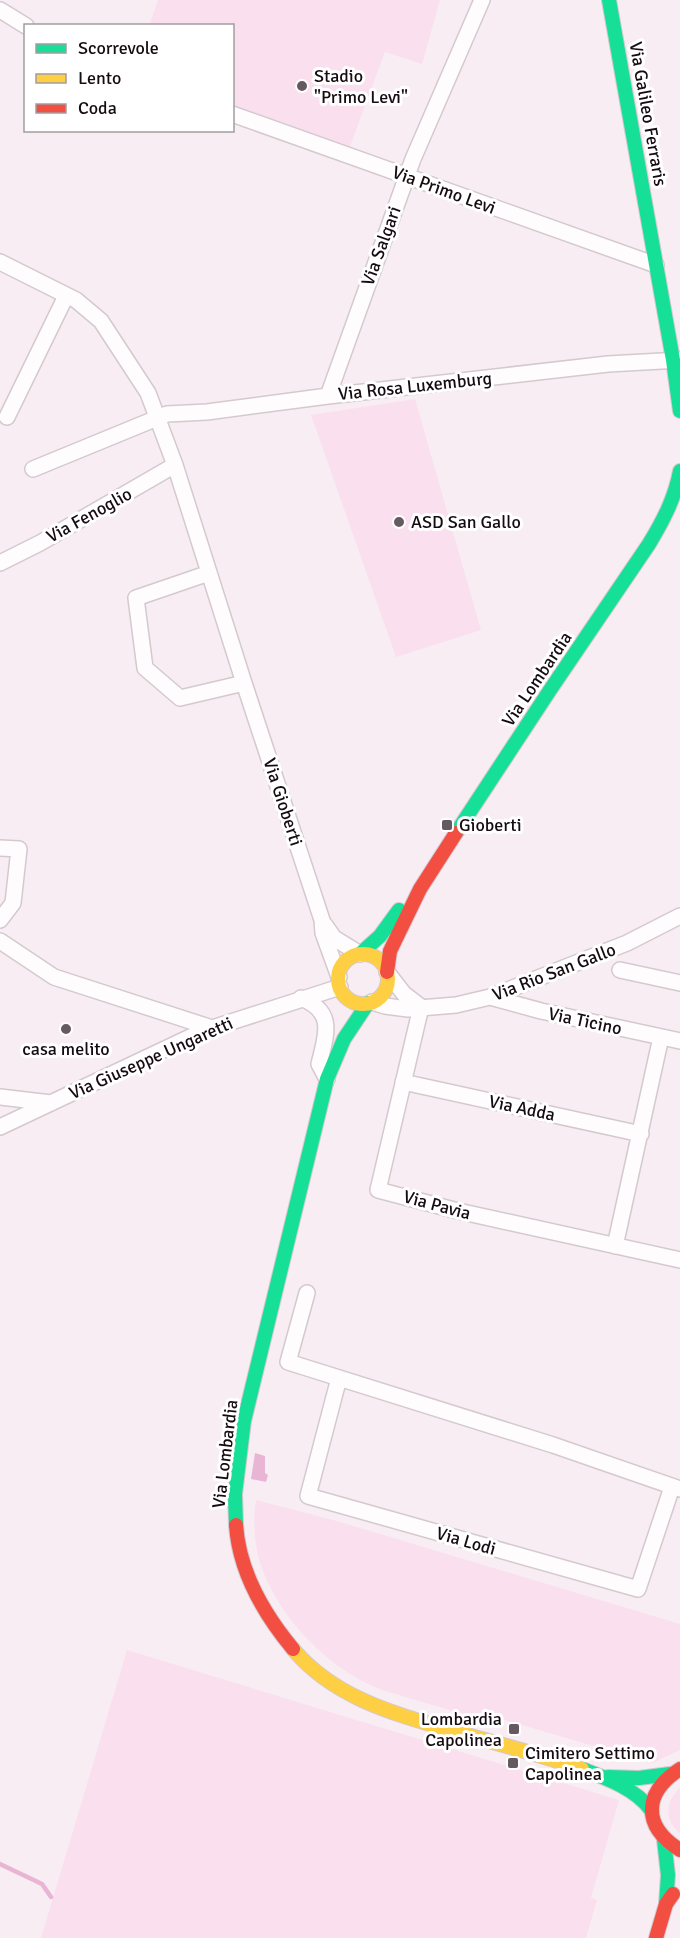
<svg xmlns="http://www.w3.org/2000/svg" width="680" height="1938" font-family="Signika,sans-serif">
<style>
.green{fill:#fadfee}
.water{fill:#e9b5d4}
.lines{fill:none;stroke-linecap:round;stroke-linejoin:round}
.stream{stroke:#e9b5d4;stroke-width:4.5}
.street-casing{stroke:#d4c9cf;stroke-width:18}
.fast-casing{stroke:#d4c9cf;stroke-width:16}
.slow-casing{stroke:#d4c9cf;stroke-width:16}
.jam-casing{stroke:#d4c9cf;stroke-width:16}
.street{stroke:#fefcfd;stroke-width:15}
.fast{stroke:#16e098;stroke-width:14}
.slow{stroke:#ffcf43;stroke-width:14}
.jam{stroke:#f24e42;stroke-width:14}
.poi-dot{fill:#655a60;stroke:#fff;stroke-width:2}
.labels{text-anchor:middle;stroke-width:6;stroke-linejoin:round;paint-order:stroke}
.poi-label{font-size:18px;fill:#160b11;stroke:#fff;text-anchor:start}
.street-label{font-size:18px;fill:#160b11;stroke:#fff}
</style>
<rect width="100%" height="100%" fill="#f8edf3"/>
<path class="green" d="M158,0H440L422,64L385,52L349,149L233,109L232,26H149Z
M415,399L481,630L396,657L311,415Z
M256,1500L337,1521L680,1624V1750L652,1763L491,1716L478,1719C456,1712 434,1705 412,1699C396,1694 379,1690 364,1682C318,1658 277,1613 260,1563C254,1543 253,1520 256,1500Z
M127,1650L619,1800L591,1898L597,1900L586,1938H41Z
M680,1788V1833C664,1821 665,1801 680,1788Z"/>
<path class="water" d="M255,1453L265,1456V1473L268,1475L266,1482L251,1479Z"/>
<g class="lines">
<path class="stream" d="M0,1864L42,1884L51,1897"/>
<defs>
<path id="street" d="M0,10L26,26
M232,114L656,265
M0,262L76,300L101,321L148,393L175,465L244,683L322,920L323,933L339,977
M328,396L413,159L482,0
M7,417L66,296
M33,469L167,414L207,412L328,396L608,364L680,360
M0,563L40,543L175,465
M209,573L136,598L145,668L180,698L244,683
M0,848L19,849L13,903L0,920
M325,925L334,938L360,954
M0,941L54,977L212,1028
M620,970L680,983
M387,972L404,994L421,1007
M490,997L541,1011L680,1041
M301,998C336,1012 326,1035 319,1064L327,1079
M372,1002L385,1006L408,1009L456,1005L490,997L627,943L680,916
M421,1007L378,1190L458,1211L680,1260
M403,1082L641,1134
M0,1097L51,1103
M0,1127L203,1031L340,987
M615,1246L661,1037
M307,1293L288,1362L553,1445L680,1489
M339,1378L308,1496L638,1589L672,1487"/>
<path id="fast" d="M609,0L673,360L680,411
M456,833L550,690L649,544C663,521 675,498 680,471
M360,954L380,936L399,910
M236,1525L235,1494L244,1421L327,1079L344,1039L368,1003
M582,1769C606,1778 636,1789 651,1810
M608,1777L639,1778L670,1774
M664,1840L668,1875L666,1904"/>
<path id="slow" d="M338 979a25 25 0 1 1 50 0a25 25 0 1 1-50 0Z
M293,1649C333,1697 392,1713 450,1730C494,1743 539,1754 582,1769"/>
<path id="jam" d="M387,972L390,951L420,889L456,833
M236,1525C239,1570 264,1614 293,1649
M680,1769C643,1793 642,1826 680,1850
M656,1938L666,1904L673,1894"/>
</defs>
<use href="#street" class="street-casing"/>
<use href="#fast" class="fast-casing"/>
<use href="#slow" class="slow-casing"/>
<use href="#jam" class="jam-casing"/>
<use href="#street" class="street"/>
<use href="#fast" class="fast"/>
<use href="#slow" class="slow"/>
<use href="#jam" class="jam"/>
</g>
<g class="poi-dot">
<circle cx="302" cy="86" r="6"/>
<circle cx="399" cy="522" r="6"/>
<rect x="441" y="819" width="12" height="12" rx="3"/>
<circle cx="66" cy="1029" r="6"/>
<rect x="508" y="1723" width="12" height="12" rx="3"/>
<rect x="507" y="1757" width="12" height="12" rx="3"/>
</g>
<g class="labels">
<g class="poi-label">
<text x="314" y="82">Stadio<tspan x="314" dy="21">"Primo Levi"</tspan></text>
<text x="411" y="528">ASD San Gallo</text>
<text x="459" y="831">Gioberti</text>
<text x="66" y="1055" text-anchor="middle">casa melito</text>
<text x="502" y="1725" text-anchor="end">Lombardia<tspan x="502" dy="21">Capolinea</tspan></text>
<text x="525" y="1759">Cimitero Settimo<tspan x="525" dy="21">Capolinea</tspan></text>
</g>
<g class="street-label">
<text transform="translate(648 114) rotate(80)" y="6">Via Galileo Ferraris</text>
<text transform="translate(444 190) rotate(20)" y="6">Via Primo Levi</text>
<text transform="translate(381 246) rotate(-70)" y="6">Via Salgari</text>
<text transform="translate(415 386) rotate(-6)" y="6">Via Rosa Luxemburg</text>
<text transform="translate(89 515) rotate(-29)" y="6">Via Fenoglio</text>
<text transform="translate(537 679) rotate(-56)" y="6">Via Lombardia</text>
<text transform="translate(283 802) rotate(72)" y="6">Via Gioberti</text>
<text transform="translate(554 972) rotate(-21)" y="6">Via Rio San Gallo</text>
<text transform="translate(585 1021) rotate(12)" y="6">Via Ticino</text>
<text transform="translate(151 1058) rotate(-24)" y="6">Via Giuseppe Ungaretti</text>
<text transform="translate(522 1108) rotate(12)" y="6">Via Adda</text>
<text transform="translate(437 1205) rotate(15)" y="6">Via Pavia</text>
<text transform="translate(225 1454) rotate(-83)" y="6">Via Lombardia</text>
<text transform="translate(466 1541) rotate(16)" y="6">Via Lodi</text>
</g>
</g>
<rect x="24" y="24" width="210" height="108" fill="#ffffff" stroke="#a29da0" stroke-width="1.5"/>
<rect x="36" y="44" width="30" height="9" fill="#16e098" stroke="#a29da0" stroke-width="1.5"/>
<text x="78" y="54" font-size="18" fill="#160b11">Scorrevole</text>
<rect x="36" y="74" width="30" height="9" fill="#ffcf43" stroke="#a29da0" stroke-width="1.5"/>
<text x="78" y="84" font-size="18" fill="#160b11">Lento</text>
<rect x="36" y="104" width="30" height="9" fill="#f24e42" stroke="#a29da0" stroke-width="1.5"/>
<text x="78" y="114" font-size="18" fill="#160b11">Coda</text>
</svg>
